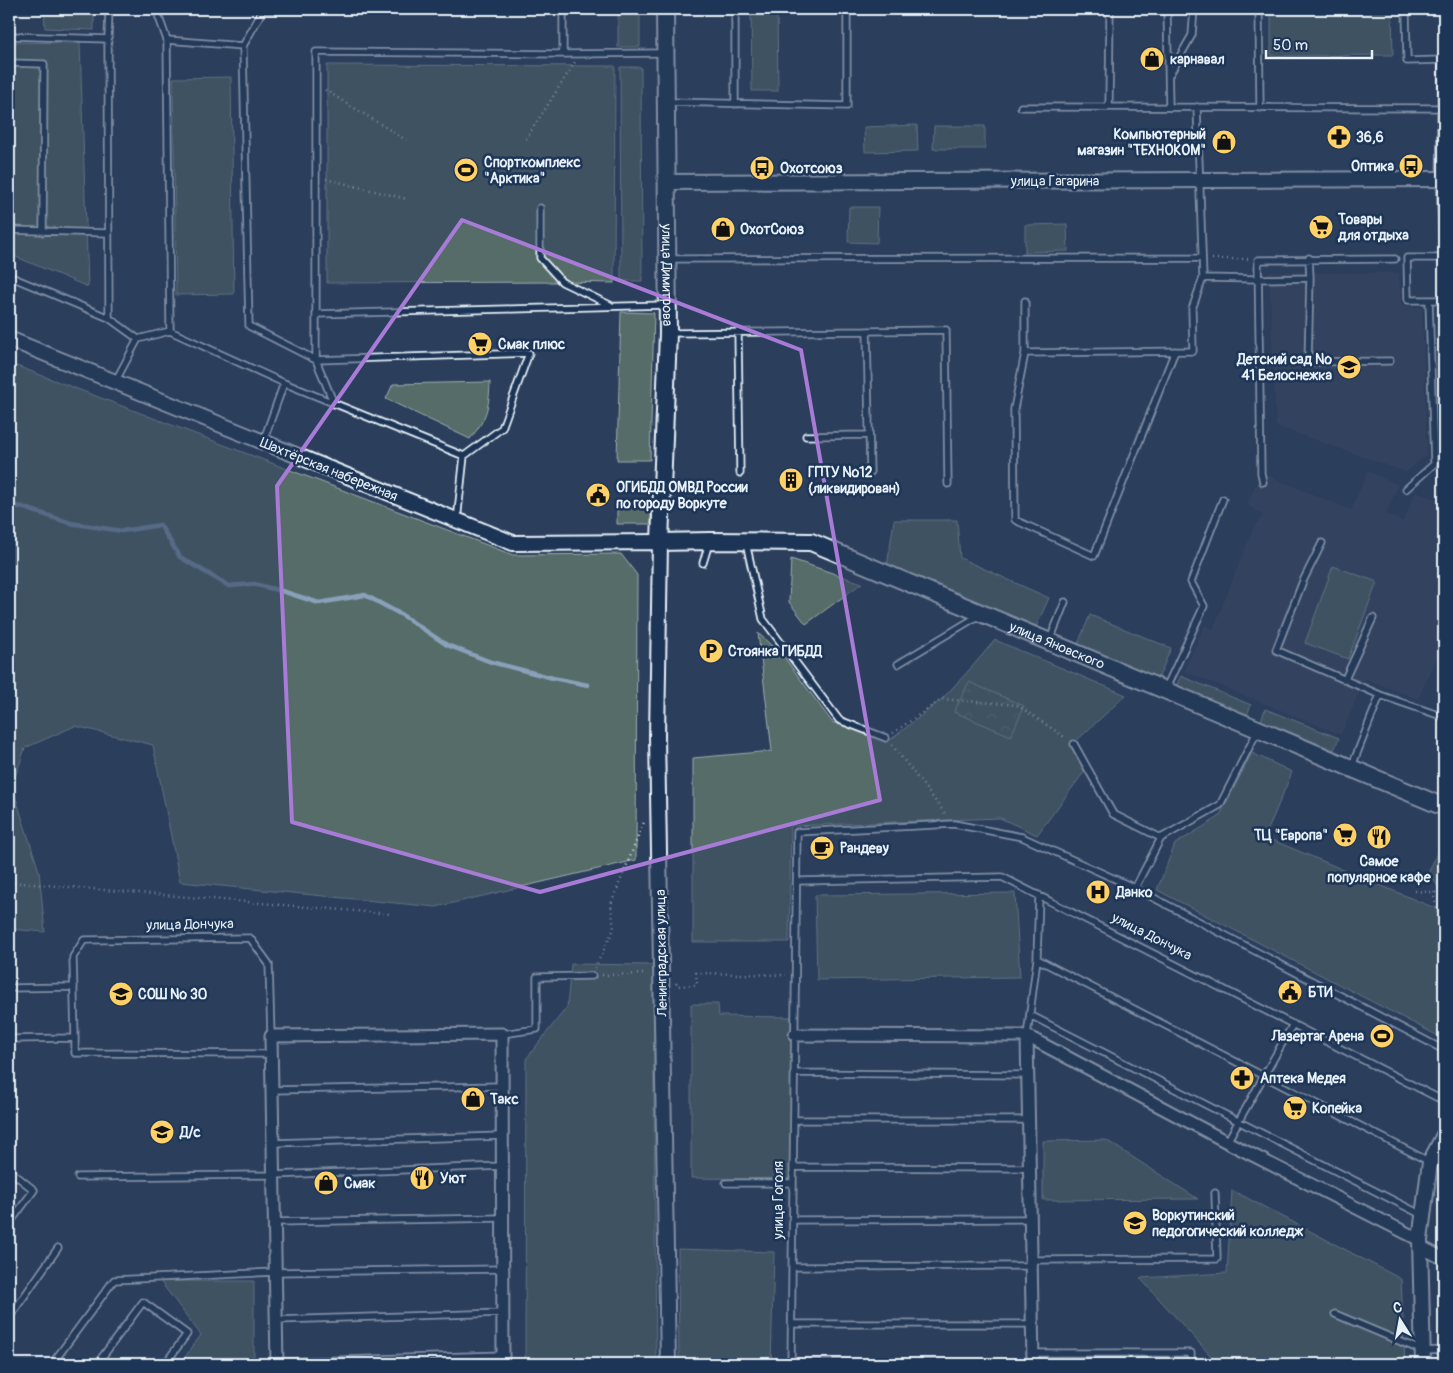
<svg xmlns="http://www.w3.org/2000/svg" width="1453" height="1373" font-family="Pangolin,sans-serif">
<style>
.built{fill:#3c4862}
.grass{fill:#566c67;stroke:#9faeb0}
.park{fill:url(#park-crowns);stroke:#9faeb0}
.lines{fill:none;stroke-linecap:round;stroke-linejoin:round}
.stream{stroke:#89a1ba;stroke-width:4.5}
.service-casing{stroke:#e8f1f8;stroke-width:9}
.minor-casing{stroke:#e8f1f8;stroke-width:15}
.tertiary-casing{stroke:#e8f1f8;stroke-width:18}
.secondary-casing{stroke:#e8f1f8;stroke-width:20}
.path{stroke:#e8f1f8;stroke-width:2.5;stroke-dasharray:1 4;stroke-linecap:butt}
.service{stroke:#1d3557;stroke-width:5.5}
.minor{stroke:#1d3557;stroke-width:11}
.tertiary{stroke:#1d3557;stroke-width:14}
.secondary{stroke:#1d3557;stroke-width:16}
.marked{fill:none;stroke:#a77bd6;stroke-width:4;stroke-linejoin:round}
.labels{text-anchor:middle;stroke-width:5;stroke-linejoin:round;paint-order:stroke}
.poi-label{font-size:14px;font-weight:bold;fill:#e8f1f8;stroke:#1d3557;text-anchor:start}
.street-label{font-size:14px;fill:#e8f1f8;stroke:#1d3557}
</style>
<defs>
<pattern id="park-crowns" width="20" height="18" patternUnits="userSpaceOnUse" patternTransform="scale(1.25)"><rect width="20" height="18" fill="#566c67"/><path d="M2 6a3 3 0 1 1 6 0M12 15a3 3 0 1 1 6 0" fill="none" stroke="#6e817e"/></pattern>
</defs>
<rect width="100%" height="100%" fill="#2b3e5c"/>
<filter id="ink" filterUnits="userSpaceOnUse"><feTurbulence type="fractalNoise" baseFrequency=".02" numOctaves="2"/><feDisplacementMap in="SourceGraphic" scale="10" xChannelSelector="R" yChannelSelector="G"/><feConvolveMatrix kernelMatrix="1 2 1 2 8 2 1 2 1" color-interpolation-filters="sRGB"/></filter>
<g filter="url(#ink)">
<path class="built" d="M1269,272L1399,273L1401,305L1422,308L1427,455L1406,472L1276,426Z
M1368,471L1398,485L1386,514L1403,522L1416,491L1444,503V643L1418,699L1365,679L1341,735L1184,671L1205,625L1213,629L1254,526L1264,516L1247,505L1261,473L1351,510Z"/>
<path class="grass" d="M44,9H94V30L45,28Z
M618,9H640V47H618Z
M751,9H777L778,91H752Z
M1271,9H1392L1393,55L1271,56Z
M9,42L80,43L88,287L9,254Z
M327,65L615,66L614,283L562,282L327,283Z
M620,67H641L642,281H621Z
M231,77L234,294L176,295L173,78Z
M917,125L918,151L865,152L864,127Z
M934,126H985V149H933Z
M849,207H878L877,243L848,242Z
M1067,224L1068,251L1025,252V225Z
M621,312L654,313L650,460H617Z
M9,363L513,555L621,554L637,575L636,860L436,907L180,882L153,745L75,726L25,748L12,786L39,871L45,932L9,929Z
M490,382C489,408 487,418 470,439L386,399L393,384Z
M617,504H651V524H617Z
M894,520H957L960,558L1049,598L1035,629L887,566Z
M791,559L862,583L806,624L789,602Z
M1333,566L1377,582L1348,659L1305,643Z
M1090,615L1171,648L1158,679L1077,646Z
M758,633L784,657L832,722L889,741L942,699L971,668L995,640L1126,695L1074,743L1087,768L1037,835L1000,818L791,826L789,942H693V758L772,751Z
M1181,676L1251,705L1247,715L1176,686Z
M1265,709L1339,738L1334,750L1261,721Z
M1252,753L1292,772L1265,837L1437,909L1444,910V1039L1157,890L1175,844L1219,817Z
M1444,839V889H1439L1429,871Z
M1015,893L1020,977L817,980L815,895Z
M571,964L653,965L656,1364H525L526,1059L567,1007Z
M691,1004H718L719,1016L791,1017L790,1179L691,1178Z
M1106,1140L1198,1199L1043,1200V1141Z
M1232,1190L1401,1279L1405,1364H1210V1355L1140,1278L1227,1273Z
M678,1249L774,1252L771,1364H679Z
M160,1281H254V1364H180L201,1335Z"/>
<path class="park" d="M969,682L1024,706L1011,736L954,712Z"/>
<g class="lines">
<path class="stream" d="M9,505L22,507L70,523L122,531L160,525L180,557L229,586L254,584L285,592L319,603L365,595L402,615L447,645L491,662L553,678L588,685"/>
<defs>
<path id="service" d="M109,9L108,39L109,318L138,339
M141,9L157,12L167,40L170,331
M287,9L263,10L243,46L249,326L316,360L529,353L502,428L464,456L457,521
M563,9V54
M1167,9L1169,107
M1259,9L1260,108
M1406,9L1407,61L1442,60L1440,179L1443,258
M9,36L108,39
M167,40L243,46
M9,63L44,64L43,232
M1170,74L1192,35L1194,9
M668,102L847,106V9
M735,104V9
M1021,107L1442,108
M1109,107L1110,9
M1197,107L1203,278L1258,279L1310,278
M540,208V258L562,282L610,305
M9,230L108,233
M1309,258L1310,278L1308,362L1390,361
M1444,258H1407L1408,300H1444
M669,259L1202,258
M9,276L109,318
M1025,301V353L1014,409L1015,520L1094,556L1175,351
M316,314L666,305
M867,331L946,330L948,484
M738,332L740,473
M670,333L867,331L870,473
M1025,353L1193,351L1192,309L1203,278
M115,382L138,339L170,331L284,383L464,456
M334,404L316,360V52L563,54L663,53
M806,436L869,435
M263,442L284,383
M1263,482L1261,473L1258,260L1395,259
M1406,489L1434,464L1429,300
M746,543L763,619L839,720L886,738
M1322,543L1303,581L1276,650L1380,695L1444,717
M703,563L709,543
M1050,640L1065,602
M898,664L978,616
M1345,679L1373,618
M1166,688L1204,606L1191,582L1223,499
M1074,744L1113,814L1161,838
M1352,766L1380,695
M797,881L1002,877L1444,1101
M1135,888L1161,838L1220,805L1258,730
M1037,959L1430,1162
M9,988L74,987
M1030,1015L1422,1215
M502,1034L537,1029V977L592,976
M1027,1036L1037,959L1039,895
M75,1038V1053L271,1054
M9,1039L75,1038L73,957L84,940L250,938L269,964L271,1036
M794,1073L1028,1075
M271,1090L503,1086
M794,1120H1029
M1227,1142L1293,1024
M272,1143L503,1136
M793,1167L1030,1168
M9,1170L34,1190L9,1224
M78,1177L273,1175L503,1166
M726,1183H793
M792,1220L1030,1219
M274,1222L503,1218
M1031,1260L1217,1259L1215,1193
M793,1267L1031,1266
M1335,1314L1423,1351L1444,1350
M9,1318L58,1248
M276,1320L504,1313
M792,1324H1032
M1033,1353H1191V1364
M277,1362L503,1355
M791,1363L1033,1364
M52,1364L114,1280L275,1272L503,1269
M97,1364L143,1302L187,1334L165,1364
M791,1364L797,832L954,824L1022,837L1135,888L1444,1050"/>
<path id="minor" d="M795,1035L1027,1036L1227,1142L1420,1240
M1027,1036L1033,1364
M1421,1247L1444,1259
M277,1364L271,1036L502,1034L503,1364"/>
<path id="tertiary" d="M666,182L1444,179
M9,339L513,543L660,542L657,737L668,1364
M1423,1364L1420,1240L1430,1162L1444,1135"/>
<g id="secondary">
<path id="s1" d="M665,9L668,333L660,542L710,541L811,542L1444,807"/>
</g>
</defs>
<use href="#service" class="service-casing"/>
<use href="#minor" class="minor-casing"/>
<use href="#tertiary" class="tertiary-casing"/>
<use href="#secondary" class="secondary-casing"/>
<path class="path" d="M325,90L406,140
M526,139L575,62
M326,179L407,199
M1212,259H1249
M893,733L942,699L1017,705L1066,738
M892,745L947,816
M9,882L391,914
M1415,891L1444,893
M1433,892L1437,910L1444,961
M595,968L614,929L611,904L644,822
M602,975L647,974
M676,983L677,986L697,985L696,973L786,975"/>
<use href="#service" class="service"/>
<use href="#minor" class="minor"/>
<use href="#tertiary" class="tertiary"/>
<use href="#secondary" class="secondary"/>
</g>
</g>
<path d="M0 0H1453V1373H0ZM462,220L801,350L880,800L540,892L292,822L277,486Z" fill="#2b3e5c" fill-opacity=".55" fill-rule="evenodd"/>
<path class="marked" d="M462,220L801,350L880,800L540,892L292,822L277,486Z"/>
<defs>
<symbol id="shop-disc" viewBox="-11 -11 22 22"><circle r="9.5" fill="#ffd166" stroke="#1d3557"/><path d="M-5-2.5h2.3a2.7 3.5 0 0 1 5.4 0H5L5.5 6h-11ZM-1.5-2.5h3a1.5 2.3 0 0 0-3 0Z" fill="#111"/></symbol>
<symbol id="pharmacy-disc" viewBox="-11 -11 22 22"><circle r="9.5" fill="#ffd166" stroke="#1d3557"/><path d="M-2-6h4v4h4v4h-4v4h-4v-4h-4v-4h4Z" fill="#111"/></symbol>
<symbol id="bus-disc" viewBox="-11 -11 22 22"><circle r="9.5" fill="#ffd166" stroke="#1d3557"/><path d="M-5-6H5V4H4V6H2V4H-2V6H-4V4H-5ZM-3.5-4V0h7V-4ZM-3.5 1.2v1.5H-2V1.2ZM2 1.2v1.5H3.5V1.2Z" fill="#111"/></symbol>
<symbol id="stadium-disc" viewBox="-11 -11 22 22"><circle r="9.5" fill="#ffd166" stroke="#1d3557"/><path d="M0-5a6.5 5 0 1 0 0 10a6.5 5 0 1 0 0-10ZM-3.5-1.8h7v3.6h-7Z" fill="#111"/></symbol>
<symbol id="supermarket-disc" viewBox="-11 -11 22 22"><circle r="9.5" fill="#ffd166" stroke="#1d3557"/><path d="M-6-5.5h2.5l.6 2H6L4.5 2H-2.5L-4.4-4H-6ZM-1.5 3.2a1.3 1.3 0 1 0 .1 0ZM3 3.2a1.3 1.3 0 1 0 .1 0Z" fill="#111"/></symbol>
<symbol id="school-disc" viewBox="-11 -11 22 22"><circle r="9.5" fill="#ffd166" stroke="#1d3557"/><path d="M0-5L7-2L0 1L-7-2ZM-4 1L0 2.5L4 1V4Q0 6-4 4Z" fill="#111"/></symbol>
<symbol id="building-disc" viewBox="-11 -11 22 22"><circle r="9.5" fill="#ffd166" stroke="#1d3557"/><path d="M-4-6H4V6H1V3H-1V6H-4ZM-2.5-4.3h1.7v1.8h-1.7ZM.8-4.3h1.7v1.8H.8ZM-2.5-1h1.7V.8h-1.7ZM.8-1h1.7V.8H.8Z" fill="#111"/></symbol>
<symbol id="civic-disc" viewBox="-11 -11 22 22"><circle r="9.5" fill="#ffd166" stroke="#1d3557"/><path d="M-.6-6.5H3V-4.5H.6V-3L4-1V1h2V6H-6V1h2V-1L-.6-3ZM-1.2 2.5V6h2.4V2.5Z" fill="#111"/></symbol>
<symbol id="parking-disc" viewBox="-11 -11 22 22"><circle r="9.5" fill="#ffd166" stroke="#1d3557"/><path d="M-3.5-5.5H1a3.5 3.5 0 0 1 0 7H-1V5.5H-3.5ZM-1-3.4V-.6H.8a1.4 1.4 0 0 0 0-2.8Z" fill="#111"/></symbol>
<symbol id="restaurant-disc" viewBox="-11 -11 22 22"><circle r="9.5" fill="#ffd166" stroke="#1d3557"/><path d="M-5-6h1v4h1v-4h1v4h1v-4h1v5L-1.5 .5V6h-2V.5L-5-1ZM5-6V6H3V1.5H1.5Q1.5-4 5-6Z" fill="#111"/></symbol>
<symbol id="cafe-disc" viewBox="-11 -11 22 22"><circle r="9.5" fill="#ffd166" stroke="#1d3557"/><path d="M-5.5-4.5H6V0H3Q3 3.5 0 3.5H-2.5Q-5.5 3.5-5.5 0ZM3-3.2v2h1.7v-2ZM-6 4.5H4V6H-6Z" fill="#111"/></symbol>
<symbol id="hospital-disc" viewBox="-11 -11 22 22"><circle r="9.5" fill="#ffd166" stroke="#1d3557"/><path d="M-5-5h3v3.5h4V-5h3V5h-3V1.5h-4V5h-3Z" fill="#111"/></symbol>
<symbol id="university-disc" viewBox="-11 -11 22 22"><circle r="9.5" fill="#ffd166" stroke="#1d3557"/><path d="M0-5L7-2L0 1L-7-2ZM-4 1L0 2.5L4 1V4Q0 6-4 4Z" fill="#111"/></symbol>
</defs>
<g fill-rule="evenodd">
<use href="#shop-disc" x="1138" y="45" width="28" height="28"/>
<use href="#pharmacy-disc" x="1325" y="123" width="28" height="28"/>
<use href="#shop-disc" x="1210" y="128" width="28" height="28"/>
<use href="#bus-disc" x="1397" y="152" width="28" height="28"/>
<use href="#bus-disc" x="748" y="154" width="28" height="28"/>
<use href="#stadium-disc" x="452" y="156" width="28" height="28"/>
<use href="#supermarket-disc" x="1307" y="213" width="28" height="28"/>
<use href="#shop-disc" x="709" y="215" width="28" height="28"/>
<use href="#supermarket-disc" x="466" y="330" width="28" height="28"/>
<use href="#school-disc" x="1335" y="353" width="28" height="28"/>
<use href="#building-disc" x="777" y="466" width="28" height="28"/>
<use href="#civic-disc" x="584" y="481" width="28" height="28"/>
<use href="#parking-disc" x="697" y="637" width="28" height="28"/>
<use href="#supermarket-disc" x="1331" y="821" width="28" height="28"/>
<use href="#restaurant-disc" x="1365" y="823" width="28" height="28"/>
<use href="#cafe-disc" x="808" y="834" width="28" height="28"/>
<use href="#hospital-disc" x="1084" y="878" width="28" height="28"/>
<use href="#civic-disc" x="1276" y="978" width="28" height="28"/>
<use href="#school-disc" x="107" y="980" width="28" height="28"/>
<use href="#stadium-disc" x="1368" y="1022" width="28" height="28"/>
<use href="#pharmacy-disc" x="1228" y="1064" width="28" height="28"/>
<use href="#shop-disc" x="459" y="1085" width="28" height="28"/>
<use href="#supermarket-disc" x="1281" y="1094" width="28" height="28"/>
<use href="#school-disc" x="148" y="1118" width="28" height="28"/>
<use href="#restaurant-disc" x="408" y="1164" width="28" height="28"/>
<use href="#shop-disc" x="312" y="1169" width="28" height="28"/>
<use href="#university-disc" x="1121" y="1209" width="28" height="28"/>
</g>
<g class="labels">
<g class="poi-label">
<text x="1170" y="64">карнавал</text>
<text x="1206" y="139" text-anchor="end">Компьютерный<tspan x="1206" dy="16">магазин "ТЕХНОКОМ"</tspan></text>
<text x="1356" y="142">36,6</text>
<text x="484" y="167">Спорткомплекс<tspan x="484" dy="16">"Арктика"</tspan></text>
<text x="1394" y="171" text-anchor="end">Оптика</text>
<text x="780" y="173">Охотсоюз</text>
<text x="1338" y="224">Товары<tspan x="1338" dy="16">для отдыха</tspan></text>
<text x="740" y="234">ОхотСоюз</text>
<text x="498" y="349">Смак плюс</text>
<text x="1332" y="364" text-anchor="end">Детский сад №<tspan x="1332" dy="16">41 Белоснежка</tspan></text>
<text x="808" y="477">ГПТУ №12<tspan x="808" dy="16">(ликвидирован)</tspan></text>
<text x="616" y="492">ОГИБДД ОМВД России<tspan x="616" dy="16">по городу Воркуте</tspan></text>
<text x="728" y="656">Стоянка ГИБДД</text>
<text x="1328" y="840" text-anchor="end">ТЦ "Европа"</text>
<text x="840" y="853">Рандеву</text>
<text x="1379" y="866" text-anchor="middle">Самое<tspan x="1379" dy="16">популярное кафе</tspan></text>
<text x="1116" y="897">Данко</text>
<text x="1308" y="997">БТИ</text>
<text x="138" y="999">СОШ № 30</text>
<text x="1364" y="1041" text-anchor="end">Лазертаг Арена</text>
<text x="1260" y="1083">Аптека Медея</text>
<text x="490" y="1104">Такс</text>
<text x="1312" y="1113">Копейка</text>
<text x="180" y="1137">Д/с</text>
<text x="440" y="1183">Уют</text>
<text x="344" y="1188">Смак</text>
<text x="1152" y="1220">Воркутинский<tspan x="1152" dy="16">педогогический колледж</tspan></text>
</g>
<g class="street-label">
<text x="1055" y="186">улица Гагарина</text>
<text dy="5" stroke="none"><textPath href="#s1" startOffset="266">улица Димитрова</textPath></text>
<text transform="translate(329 469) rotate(22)" y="5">Шахтёрская набережная</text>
<text dy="5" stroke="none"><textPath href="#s1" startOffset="951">улица Яновского</textPath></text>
<text transform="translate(190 924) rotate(-1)" y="5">улица Дончука</text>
<text transform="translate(1152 936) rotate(27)" y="5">улица Дончука</text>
<text transform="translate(661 953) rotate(-91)" y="5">Ленинградская улица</text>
<text transform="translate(778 1200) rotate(-90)" y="5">улица Гоголя</text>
</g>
</g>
<rect width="1453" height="1373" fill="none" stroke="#1d3557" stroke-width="30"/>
<rect x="15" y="15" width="1423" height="1343" fill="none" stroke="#e8f1f8" stroke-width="2" filter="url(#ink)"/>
<g transform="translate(1400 1320) rotate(349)" stroke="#1d3557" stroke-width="4" paint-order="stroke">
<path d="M0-4L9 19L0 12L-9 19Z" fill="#e8f1f8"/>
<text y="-8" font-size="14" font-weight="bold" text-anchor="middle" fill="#e8f1f8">С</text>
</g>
<path d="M1266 50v8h106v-8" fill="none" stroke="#e8f1f8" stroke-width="2.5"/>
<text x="1273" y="50" font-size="15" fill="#e8f1f8" stroke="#1d3557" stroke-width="4" paint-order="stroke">50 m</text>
</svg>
